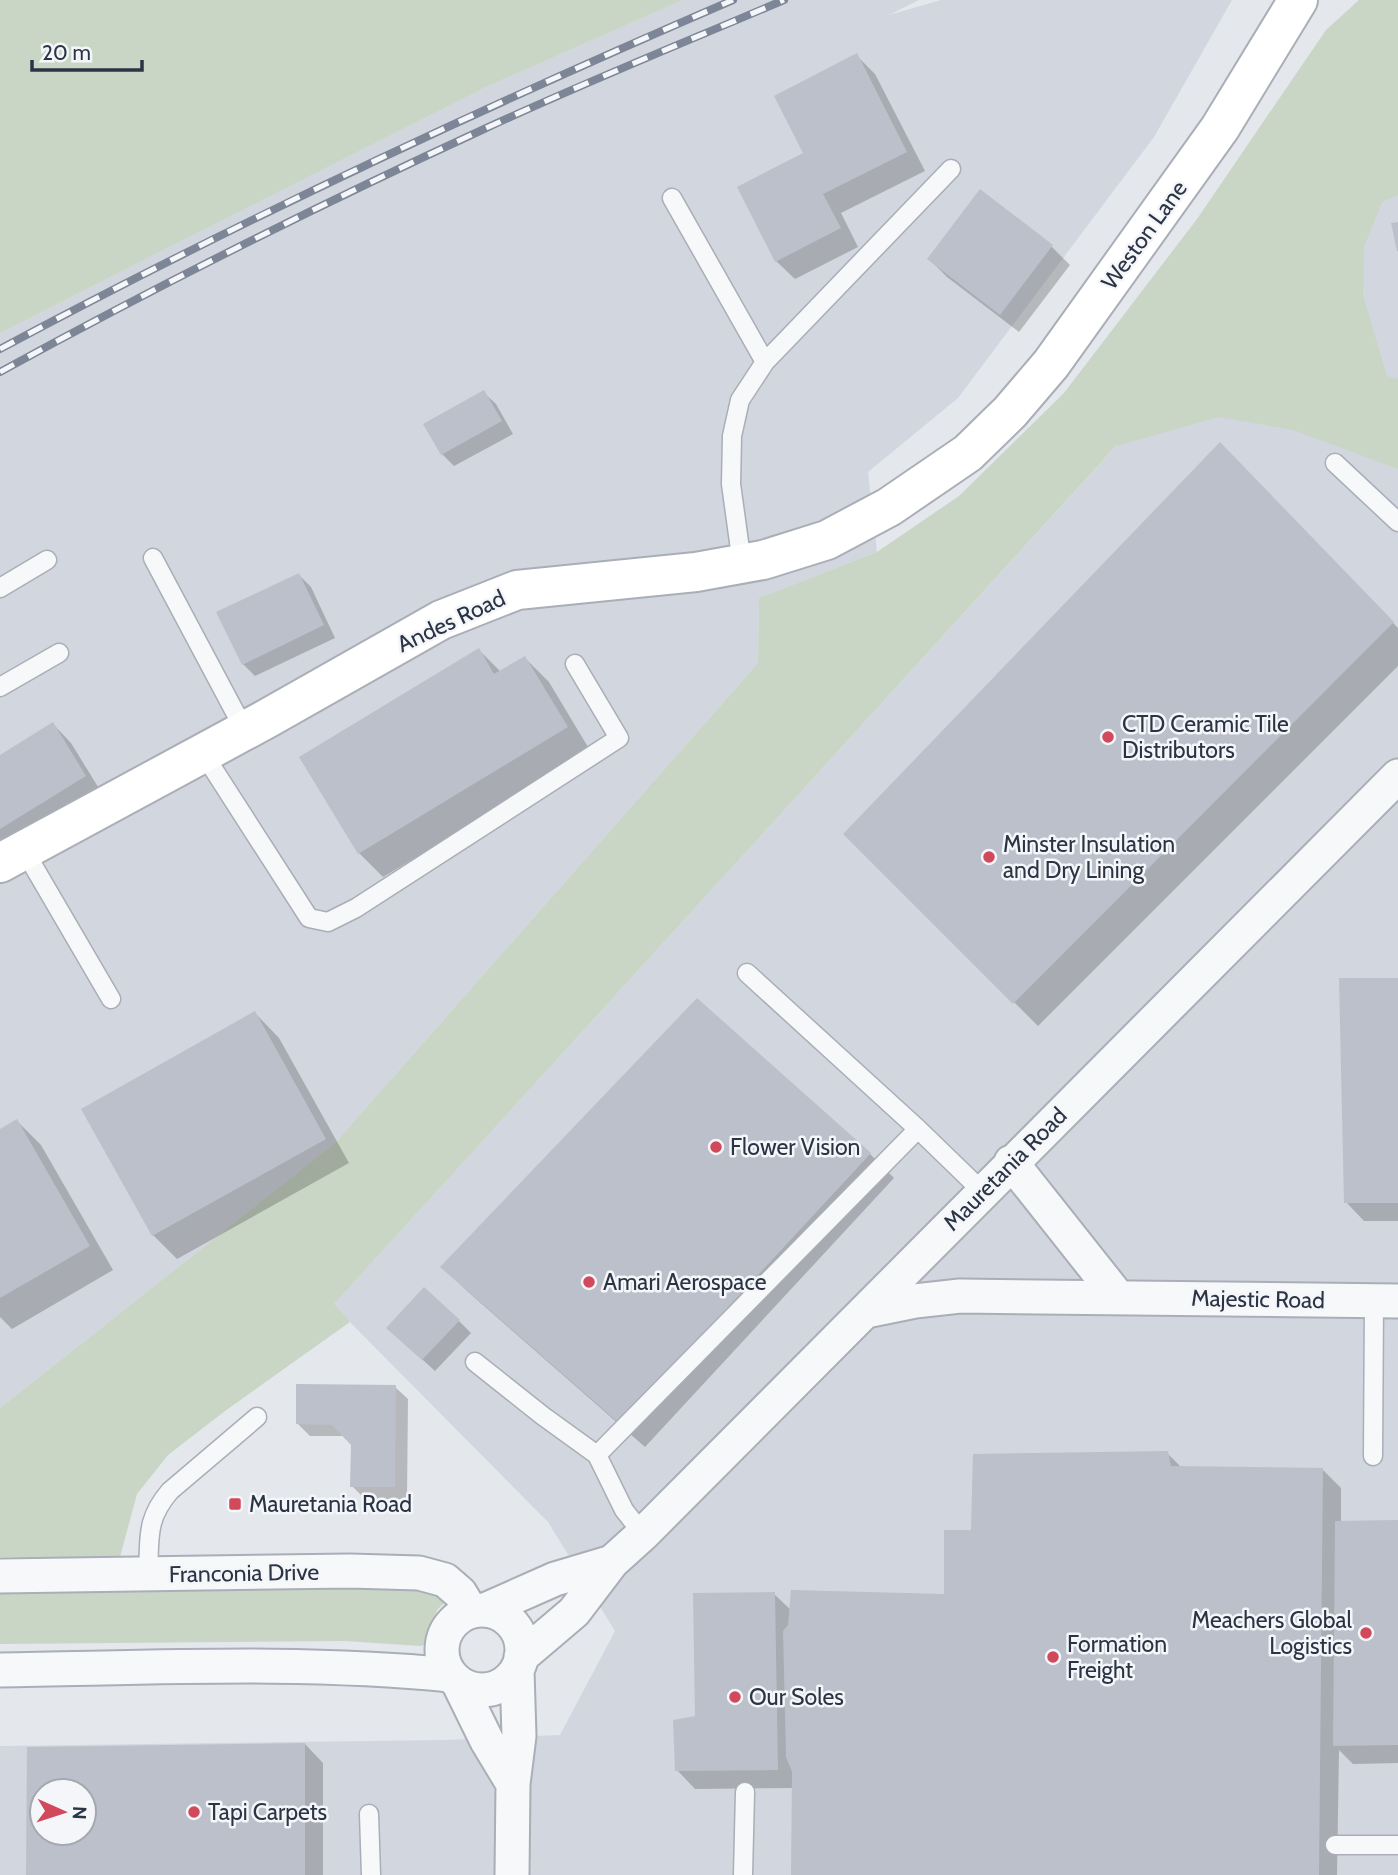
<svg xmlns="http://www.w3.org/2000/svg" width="1398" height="1875" font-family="Cabin,sans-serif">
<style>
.built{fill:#d2d6de;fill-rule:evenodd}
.green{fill:#c9d6c5}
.shadow{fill:#0003;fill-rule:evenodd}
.building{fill:#bbc0ca;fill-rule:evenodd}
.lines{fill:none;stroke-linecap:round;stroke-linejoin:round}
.lane-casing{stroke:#a9aeb7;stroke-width:21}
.street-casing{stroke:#a9aeb7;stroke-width:37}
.secondary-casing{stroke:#a9aeb7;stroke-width:42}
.lane{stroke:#f7f8fa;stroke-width:18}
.street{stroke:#f7f8fa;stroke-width:33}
.secondary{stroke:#fff;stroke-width:38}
.rail-casing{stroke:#7d8696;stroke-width:8}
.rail{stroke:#f4f6f9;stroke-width:5;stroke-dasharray:16;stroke-linecap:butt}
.poi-dot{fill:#d1495b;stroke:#f4f6f9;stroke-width:2.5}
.labels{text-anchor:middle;stroke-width:5;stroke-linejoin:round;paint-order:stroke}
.street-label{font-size:23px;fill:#2b3445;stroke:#f4f6f9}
.poi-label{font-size:23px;fill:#2b3445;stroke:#f4f6f9;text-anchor:start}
</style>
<rect width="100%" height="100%" fill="#e4e7ec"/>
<path class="built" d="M683,0H919L889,15L941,0H1232L1154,137L958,398L868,472L877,552L759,598L758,663L335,1143L0,1408V333L484,88Z
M1398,137V1875H0V1746L446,1740L560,1735L615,1631L548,1522L333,1305ZM42,1791H84V1833H42Z"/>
<path class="green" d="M0,0H683L484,88L0,333Z
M1359,0H1398V195L1382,202L1364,247L1363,295L1387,376L1398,379V469L1293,430L1219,417L1116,446L334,1304L350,1322L225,1411L168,1455L137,1494L120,1557H0V1408L335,1143L758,663L759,598L877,552L959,496L1064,393L1197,219L1326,30Z
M0,1586L434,1587L448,1599L437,1610L428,1644L420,1646L345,1641L0,1644Z"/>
<path class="shadow" d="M857,56L875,74L925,171L841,213L858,247L795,279L776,261L805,154Z
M1051,246L1070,265L1019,332L947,277L929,259Z
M483,392L496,404L513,434L454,466L442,454Z
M1244,469L1398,628V666L1038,1026L845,834Z
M299,575L311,587L335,638L255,676L243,664Z
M479,650L501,672L525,658L549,682L591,752L383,877L359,853L301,758Z
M53,724L71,743L103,795L0,859V757Z
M1398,980V1221H1364L1346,1202Z
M255,1013L279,1038L349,1163L177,1259L153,1235L83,1109Z
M17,1121L41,1145L113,1270L12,1329L0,1317V1131Z
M870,1154L894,1178L645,1447L467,1291L443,1267Z
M459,1321L471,1333L435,1371L401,1340Z
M395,1387L408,1399L407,1499H365L352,1486L353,1444L345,1436H310L298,1424Z
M1167,1453L1182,1468L1323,1470L1341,1488V1523L1398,1522V1763L1353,1764L1339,1750L1337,1875H794V1788L695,1789L677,1770L697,1717L774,1594L791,1610L946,1596L973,1531Z
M305,1744L323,1763V1875H28L29,1749ZM42,1791H84V1833H42Z"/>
<path class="building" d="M857,53L907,152L823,194L841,228L775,262L737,187L803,153L774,96Z
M980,189L1053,245L1000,315L927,259Z
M1398,222V251H1397L1391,223Z
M484,390L502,421L441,455L423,424Z
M1220,442L1394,622L1013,1004L843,834Z
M299,573L324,625L242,665L216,612Z
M479,648L494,674L525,656L568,727L358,854L299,757Z
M53,722L86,776L0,829V755Z
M1339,978H1398V1203H1344Z
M697,998L871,1153L620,1424L440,1267Z
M255,1011L326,1139L152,1236L81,1109Z
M17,1119L90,1246L0,1298V1129Z
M424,1287L460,1320L422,1360L386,1328Z
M296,1384L396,1385L395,1487H350L351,1445L332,1425L296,1424Z
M1168,1451L1171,1466L1323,1468L1319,1875H791L792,1772L786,1757L783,1631L788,1625L791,1590L944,1594V1530H971L973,1454Z
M1398,1520V1745L1333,1746L1335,1521Z
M775,1592L778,1770L675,1771L673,1720L695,1716L693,1593Z
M305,1743V1875H26L27,1747ZM42,1791H84V1833H42Z"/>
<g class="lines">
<defs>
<path id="lane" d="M672,198L765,362
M1335,463L1398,522
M153,558L245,731
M742,564L731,484L732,436L740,400L765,362L951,169
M0,588L47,560
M0,687L59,653
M203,753L309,918L328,922L356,908L619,738L575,664
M24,850L111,999
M747,973L918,1129
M475,1362L543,1416L597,1455
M1373,1456L1374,1301
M643,1534L624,1510L597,1455L918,1129L983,1192
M148,1574C150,1539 145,1520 170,1491L257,1417
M369,1814L371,1875
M1335,1845H1398
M743,1875L745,1792"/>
<path id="street" d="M1011,1162L1118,1297
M866,1311L915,1301L960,1296L1398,1301
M0,1576L350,1571L419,1573L445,1580L460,1593L471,1611
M485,1610L555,1579L612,1562
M442 1650a40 40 0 1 1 80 0a40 40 0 1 1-80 0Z
M521,1657L574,1612L612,1562L643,1534L1398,776
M0,1670C148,1668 303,1660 450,1675
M459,1684L487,1741L513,1784
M512,1875L513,1784L519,1736L517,1670"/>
<path id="secondary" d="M0,863L268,718L441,620L517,590L696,572L763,560L827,540L889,507L968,453L1010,412L1051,364L1220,128L1298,0"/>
</defs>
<use href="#lane" class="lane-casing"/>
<use href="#street" class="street-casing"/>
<use href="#secondary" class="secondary-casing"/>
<use href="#lane" class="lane"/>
<use href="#street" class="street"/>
<use href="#secondary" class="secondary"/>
<defs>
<path id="rail" d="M0,349C239,221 484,107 733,0
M0,372C157,286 319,205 482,130C581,84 683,43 784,0"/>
</defs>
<use href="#rail" class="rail-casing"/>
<use href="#rail" class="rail"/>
</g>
<g class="poi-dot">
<circle cx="1108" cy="737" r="7"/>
<circle cx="989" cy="857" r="7"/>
<circle cx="716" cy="1147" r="7"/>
<circle cx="589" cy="1282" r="7"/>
<rect x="228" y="1497" width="14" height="14" rx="3.5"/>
<circle cx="1366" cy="1633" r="7"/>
<circle cx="1053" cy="1657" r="7"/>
<circle cx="735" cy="1697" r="7"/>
<circle cx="194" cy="1812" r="7"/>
</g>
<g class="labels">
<g class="street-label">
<text transform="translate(1144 235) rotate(-54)" y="8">Weston Lane</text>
<text transform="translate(451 621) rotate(-25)" y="8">Andes Road</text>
<text transform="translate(1005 1169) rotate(-45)" y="8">Mauretania Road</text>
<text transform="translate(1258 1299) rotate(1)" y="8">Majestic Road</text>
<text transform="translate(244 1573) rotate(-1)" y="8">Franconia Drive</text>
</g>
<g class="poi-label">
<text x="1122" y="732">CTD Ceramic Tile<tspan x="1122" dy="26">Distributors</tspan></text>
<text x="1003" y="852">Minster Insulation<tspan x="1003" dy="26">and Dry Lining</tspan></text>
<text x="730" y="1155">Flower Vision</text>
<text x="603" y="1290">Amari Aerospace</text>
<text x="249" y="1512">Mauretania Road</text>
<text x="1352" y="1628" text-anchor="end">Meachers Global<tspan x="1352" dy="26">Logistics</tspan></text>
<text x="1067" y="1652">Formation<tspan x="1067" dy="26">Freight</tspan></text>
<text x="749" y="1705">Our Soles</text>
<text x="208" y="1820">Tapi Carpets</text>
</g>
</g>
<g transform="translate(63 1812) rotate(93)"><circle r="33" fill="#f4f6f9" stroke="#a4a8b1" stroke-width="2"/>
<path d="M0-5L12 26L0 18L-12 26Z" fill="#d1495b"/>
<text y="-10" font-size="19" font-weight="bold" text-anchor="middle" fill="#2b3445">N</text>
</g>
<path d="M32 60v10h110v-10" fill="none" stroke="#2b3445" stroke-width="3.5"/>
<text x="42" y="60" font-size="21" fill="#2b3445" stroke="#f4f6f9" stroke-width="5" paint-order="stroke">20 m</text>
</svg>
